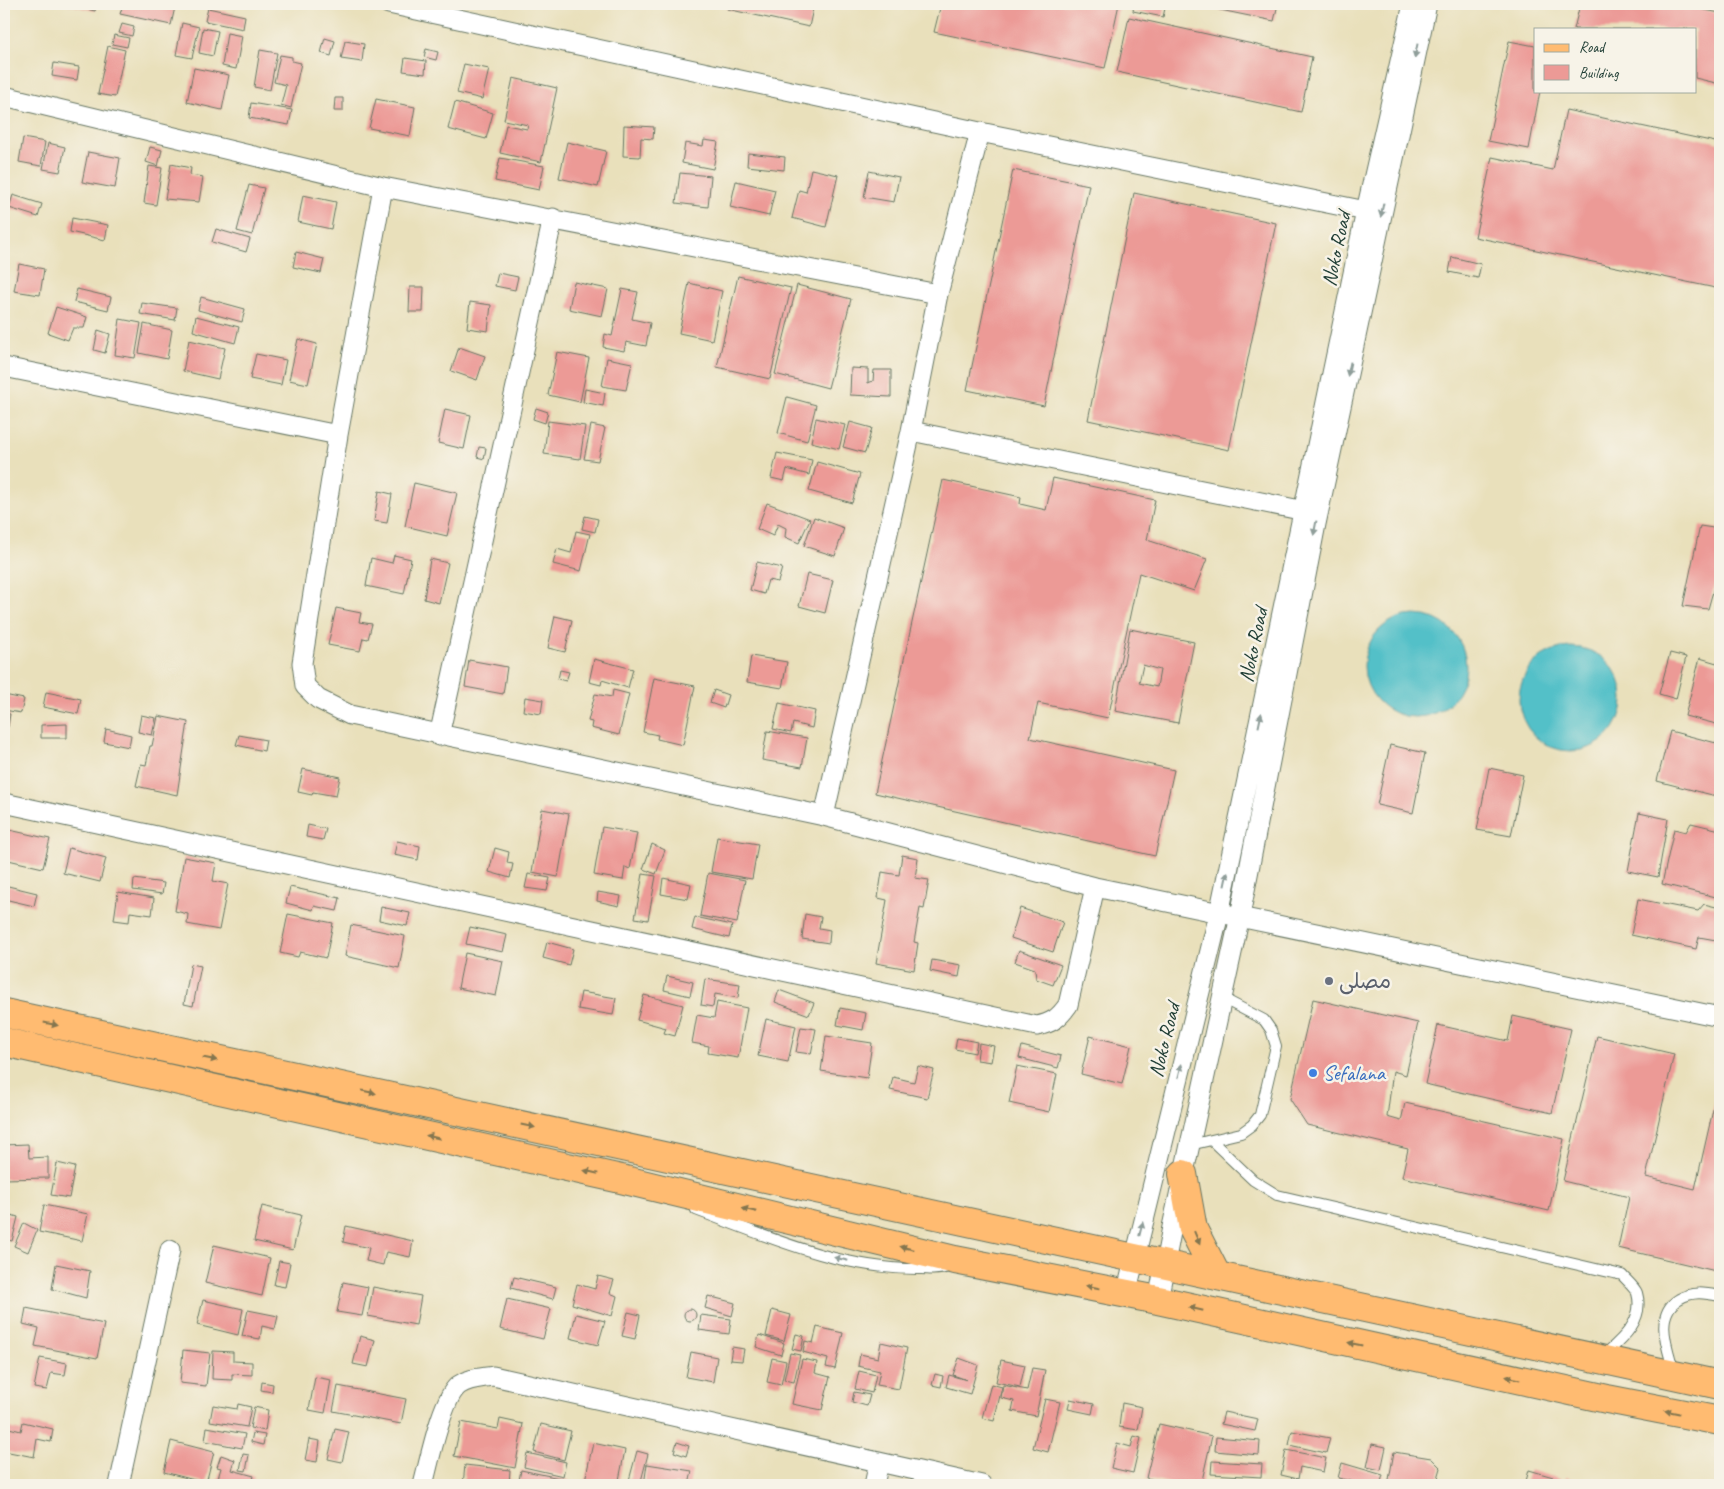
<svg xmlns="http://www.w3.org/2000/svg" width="1724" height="1489" font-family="Caveat,'Playpen Sans Arabic',sans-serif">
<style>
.water{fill:#52c0c8;stroke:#387e7e}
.building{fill:#ec9a96;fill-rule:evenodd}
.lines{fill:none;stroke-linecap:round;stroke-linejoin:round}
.service-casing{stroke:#667663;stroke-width:12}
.minor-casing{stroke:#667663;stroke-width:21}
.primary-casing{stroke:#667663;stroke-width:30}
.service{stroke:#fff;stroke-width:10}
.minor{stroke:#fff;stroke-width:19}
.primary{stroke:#ffbb71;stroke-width:28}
.oneway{fill:#8f9e9a}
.oneway2{fill:#84764f}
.worship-dot{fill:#6b7280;stroke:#f7f3e8;stroke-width:2}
.shop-dot{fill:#3f7fe0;stroke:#f7f3e8;stroke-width:2}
.labels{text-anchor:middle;stroke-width:5;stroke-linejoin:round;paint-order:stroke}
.street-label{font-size:21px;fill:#1f3d34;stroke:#f7f3e8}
.worship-label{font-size:21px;fill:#5b616d;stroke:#f7f3e8;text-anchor:start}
.shop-label{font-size:21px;fill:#366cbe;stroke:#f7f3e8;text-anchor:start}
</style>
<rect width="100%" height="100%" fill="#f7f3e8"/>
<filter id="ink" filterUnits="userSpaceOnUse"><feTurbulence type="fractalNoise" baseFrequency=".02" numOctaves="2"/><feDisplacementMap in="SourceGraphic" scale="10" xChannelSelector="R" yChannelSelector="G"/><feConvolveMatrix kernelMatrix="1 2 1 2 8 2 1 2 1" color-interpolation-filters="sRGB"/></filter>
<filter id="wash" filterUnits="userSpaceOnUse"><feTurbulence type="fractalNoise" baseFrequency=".0096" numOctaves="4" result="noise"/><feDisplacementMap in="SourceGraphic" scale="20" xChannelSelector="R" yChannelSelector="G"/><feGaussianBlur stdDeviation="1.12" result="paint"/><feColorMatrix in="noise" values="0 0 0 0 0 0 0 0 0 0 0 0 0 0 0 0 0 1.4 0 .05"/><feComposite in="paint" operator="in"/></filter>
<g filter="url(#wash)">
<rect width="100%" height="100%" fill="#e9e0bb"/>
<path class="water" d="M1364 666a51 51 0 1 1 102 0a51 51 0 1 1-102 0Z
M1519 699a52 52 0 1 1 104 0a52 52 0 1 1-104 0Z"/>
<g id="blocks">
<path class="building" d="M67,4H97L95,11Z
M123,4H159L175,7L171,25L120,14Z
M728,4H814L809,27L727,9Z
M941,4H1119L1105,68L934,32Z
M1134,4H1166L1163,17L1133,11Z
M1191,4H1278L1274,21Z
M1580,4H1675L1720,13V84L1695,78V29H1574Z
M208,8L245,16L243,29L205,21Z
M1129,17L1312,57L1301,112L1117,72Z
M182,23L199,27L192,58L176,55Z
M122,24L134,27L132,36L119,33Z
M203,28L218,31L213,56L199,53Z
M227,33L242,36L236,69L222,66Z
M114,35L129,38L127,47L112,44Z
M325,38L335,41L331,56L321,53Z
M345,41L364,44L362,62L341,59Z
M1509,41L1535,46V91H1540L1529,149L1488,141Z
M108,46L125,50L115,97L98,94Z
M426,49L438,52L436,60L424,57Z
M260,50L277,53L270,90L254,87Z
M280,55L292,57V61L301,63L291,108L281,105L286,85L274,82Z
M405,58L426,61L425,74L403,71Z
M54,63L79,67L77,80L52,76Z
M464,64L489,69L482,99L457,93Z
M194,68L229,75L222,110L187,102Z
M513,78L557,88L541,162L500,153L506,125L527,129L528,125L504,120Z
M335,98H343V111H334Z
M376,99L415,107L410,136L369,128Z
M455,102L493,113L486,139L448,129Z
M251,103L292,110L289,125L249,118Z
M1566,110L1720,143V289L1475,237L1492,157L1553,170Z
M624,125L654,127L653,139L641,138L640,157L623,156Z
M23,138L45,142L41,166L19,162Z
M704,140L718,142L713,169L682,163L685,143L703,146Z
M567,142L606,151L598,187L559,178Z
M48,143L65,147L60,172L43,169Z
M150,147L162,150L158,166L146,162Z
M88,152L120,158L115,188L82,182Z
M748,153L785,157L784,170L747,166Z
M500,158L544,166L539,190L495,181Z
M171,164L191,168L190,175L203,177L199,202L165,199Z
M149,166L162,168L156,205L144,203Z
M811,169L838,175L826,227L792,218L799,190L806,192Z
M1013,170L1089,185L1044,406L967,390Z
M869,171L899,177L894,202L864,197Z
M680,173L711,176L708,207L676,203Z
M736,181L775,190L769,216L730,207Z
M249,185L264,188L252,235L237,231Z
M1134,193L1276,223L1229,450L1088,420Z
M13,195L42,204L38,217L9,208Z
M303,195L336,202L331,229L298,222Z
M72,218L108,225L105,240L70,232Z
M216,229L250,239L246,252L212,242Z
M296,252L324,259L321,273L293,267Z
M1452,257L1481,264L1478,278L1449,272Z
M19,264L44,269L40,295L14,291Z
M498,273L518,277L515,290L495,286Z
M738,276L791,288L770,379L717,367Z
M574,282L608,289L602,316L569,309Z
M689,283L722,291L712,340L679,333Z
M797,285L851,299L828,388L775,374Z
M410,287H424L423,312H409Z
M77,289L111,297L108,310L74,302Z
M622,289L638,292L632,319L650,323L646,346L626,342L624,351L603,347L605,334L612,336Z
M201,297L245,309L242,322L198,310Z
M470,302L491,305L488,331L467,328Z
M142,303L177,308L175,320L140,314Z
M56,307L87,317L84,328H73L68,340L48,333Z
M196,316L239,327L235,343L193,331Z
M120,319L141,323L135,358L115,355Z
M144,324L172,330L167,359L139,353Z
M98,330L110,334L105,353L94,350Z
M298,339L317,344L308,384L289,380Z
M189,340L225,348L218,379L183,371Z
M459,347L485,356L477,380L451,371Z
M557,352L589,358L580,402L548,395Z
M256,354L286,360L281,385L250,379Z
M607,358L632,363L626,390L602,386Z
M851,368L868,369V383L873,381L874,370H891V397L850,395Z
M585,389L605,393L603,406L583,402Z
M787,397L816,405L807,441L778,433Z
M536,408L548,412L545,423L533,419Z
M445,409L471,415L464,449L438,443Z
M816,418L845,425L839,449L811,442Z
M548,421L585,426L580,459L544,454Z
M850,422L872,428L865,453L843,447Z
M591,425L605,428L598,461L584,459Z
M479,447L486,448L484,459L477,457Z
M777,453L812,460L809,475L787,469L784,481L771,478Z
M817,462L860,474L852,503L809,491Z
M1053,478L1155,500L1147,540L1207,559L1194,591L1139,573L1108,718L1038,703L1030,738L1174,770L1155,856L875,793L943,480L1021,497L1020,504L1046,510Z
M414,483L457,493L447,536L405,526Z
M379,491L392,494L387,523L374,521Z
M767,503L810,519L799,543L785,537L786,528L778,524L773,536L757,529Z
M585,516L598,519L595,532L582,529Z
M814,517L844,528L835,556L804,546Z
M1700,526L1720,529V566L1708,609L1683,606Z
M576,531L590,534L581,571L553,564L557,549L571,553Z
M394,555L411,559L404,594L366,586L371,558L392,563Z
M430,559L448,563L439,603L424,599Z
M757,562L782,568L778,582L768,580L764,594L750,590Z
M807,574L833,580L825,613L799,606Z
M336,608L361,613L359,622L372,624L368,639L363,638L360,651L328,645Z
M555,616L572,620L565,652L548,648Z
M1130,629L1194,642L1178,723L1115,711ZM1143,665L1160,670L1157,687L1139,683Z
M1670,653L1686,657L1676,699L1659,694Z
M751,656L787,662L782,688L747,682Z
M1700,658L1720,664V725L1685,716Z
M594,659L633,669L628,688L602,680L601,685L589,682Z
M469,660L507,667L503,694L465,687Z
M560,670L569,672L566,681L558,679Z
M654,678L695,686L683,745L657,739L658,735L643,732Z
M613,690L629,694L619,735L591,728L592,722L588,721L595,694L612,697Z
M714,690L728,695L724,708L710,703Z
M46,692L81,699L78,714L43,707Z
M4,695L24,699L21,713L4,710Z
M525,697L543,700L541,714L523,711Z
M779,703L815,711L812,728L793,723L791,733L773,729Z
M4,713L10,714L8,727L4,726Z
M141,715L156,718L152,735L138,732Z
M158,716L188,722L177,795L136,786L141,764L146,765L150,746H152Z
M67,724V738H41V725Z
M106,729L131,735L129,747L104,742Z
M767,731L807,738L802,767L762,760Z
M1670,731L1720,744V797L1657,781Z
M239,735L266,740L264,751L236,745Z
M1390,745L1425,753L1413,813L1377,805Z
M1489,768L1523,775L1511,836L1477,830Z
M303,769L340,777L336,796L313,792L312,795L298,792Z
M542,809L569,814L558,877L532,872Z
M1639,813L1668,819L1658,877L1628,871Z
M1691,823L1720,830V898L1662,884L1674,829L1686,832Z
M308,825L326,829L323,840L306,837Z
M602,827L637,833L630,869L625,867L623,880L594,875Z
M5,829L50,839L43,868L4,859Z
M717,837L758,844L752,879L711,872Z
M397,841L420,846L418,860L394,855Z
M652,844L665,850L656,874L643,869Z
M69,848L106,858L100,882L63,873Z
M495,848L509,852L507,863L513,864L510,878L489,872Z
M902,855L918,858L915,878L929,880L924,909L920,908L914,942L918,943L914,970L876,963L887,900L878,898L882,872L899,875Z
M184,857L216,863L213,881L228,884L219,930L187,924L188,914L175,911Z
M708,873L745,880L737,923L700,916Z
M528,874L550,878L547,891L525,888Z
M643,874L656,876L648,920L635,918Z
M663,878L691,884L688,899L661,894Z
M134,879L164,883L162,894L133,890Z
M4,885L37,893L34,906L4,899Z
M290,887L340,898L337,911L314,906L313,910L286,903Z
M118,892L154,898L152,915L130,912L129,922L114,920Z
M598,892L621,896L619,906L597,901Z
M1638,899L1698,911L1704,904L1720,908L1716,940L1699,937L1696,949L1631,935Z
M381,907L410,913L407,926L379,920Z
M1020,908L1063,922L1053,952L1011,938Z
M288,914L333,923L326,958L300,952L298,957L280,953Z
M805,914L821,917L819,928L830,930L829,943L802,939Z
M695,917L732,925L729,938L692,929Z
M351,925L405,936L399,968L345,956Z
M470,927L507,935L503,952L466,944Z
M547,942L573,949L569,965L543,958Z
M1019,950L1061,965L1053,985L1036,979L1035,969L1015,962Z
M465,953L503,961L496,996L458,988Z
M932,960L961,965L959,977L930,971Z
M191,964L201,966L193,1006L184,1004Z
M667,976L693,982L690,996L664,990Z
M705,979L740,984L738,998L715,994L713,1007L701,1005Z
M779,990L814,1003L809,1015L775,1002Z
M581,992L616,998L613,1015L578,1009Z
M644,995L683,1005L675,1036L664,1033L666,1028L637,1020Z
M1313,999L1418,1023L1406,1075L1393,1071L1387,1117L1401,1121L1405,1103L1564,1139L1549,1211L1402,1177L1408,1149L1307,1125L1290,1099Z
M717,1002L747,1008L738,1058L708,1053L709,1046L692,1043L697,1015L714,1018Z
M840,1008L866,1013L863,1030L837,1025Z
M1513,1016L1571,1029L1552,1113L1425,1084L1438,1025L1508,1041Z
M766,1019L796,1026L788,1062L758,1056Z
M801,1027L816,1029L811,1054L796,1052Z
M826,1036L872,1043L867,1078L821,1071Z
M1090,1036L1131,1046L1122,1084L1081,1074Z
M1597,1036L1674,1054L1646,1177L1695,1189L1720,1079V1272L1618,1248L1629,1197L1563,1181Z
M957,1038L977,1042L975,1053L955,1049Z
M979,1043L994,1046L991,1062L977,1060Z
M1022,1046L1061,1056L1058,1068L1019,1058Z
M918,1066L934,1070L927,1098L890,1090L893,1077L914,1082Z
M1017,1066L1057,1074L1049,1112L1009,1103Z
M28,1144L29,1158L48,1157V1178L4,1179V1145Z
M57,1163L75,1167L69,1198L51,1195Z
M44,1205L88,1214L82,1241L39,1232Z
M262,1206L301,1215L293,1250L254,1241Z
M4,1213L18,1217L12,1241L4,1239Z
M24,1223L37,1230L28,1252L14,1246Z
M346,1226L413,1241L410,1257L386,1252L383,1265L366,1261L369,1248L343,1242Z
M214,1245L270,1258L262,1296L205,1283Z
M279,1261L290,1263L285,1287L274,1285Z
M56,1264L90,1271L86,1298L52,1289Z
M598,1276L614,1280L610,1293L617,1296L612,1316L572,1304L577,1284L595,1289Z
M514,1277L556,1287L553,1299L511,1288Z
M343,1282L368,1287L362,1316L337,1312Z
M373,1287L421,1296L416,1325L368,1316Z
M708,1296L735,1303L732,1316L705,1308Z
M507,1299L551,1309L543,1339L500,1329Z
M203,1300L243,1309L238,1335L197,1325Z
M26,1308L104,1324L97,1358L35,1346L39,1328L23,1324Z
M684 1315a6 6 0 1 1 12 0a6 6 0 1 1-12 0Z
M248,1310L278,1316L275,1329L262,1326L260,1339L242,1336Z
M772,1310L791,1315L784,1341L766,1336Z
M628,1312L640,1315L635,1339L622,1336Z
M576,1314L605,1321L598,1345L570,1338Z
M701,1315L731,1319L729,1334L699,1330Z
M817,1327L843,1333L835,1369L826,1367L828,1359L803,1352L805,1341L813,1343Z
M796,1334L804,1336L801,1351L792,1349Z
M759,1335L784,1343L781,1355L756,1347Z
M360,1336L375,1340L368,1367L353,1364Z
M881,1342L907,1348L899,1389L877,1385L880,1371L858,1366L860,1354L878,1358Z
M732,1347L744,1349L742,1361L730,1360Z
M183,1350L210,1353L206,1386L180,1383Z
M213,1351L233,1352V1361L252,1362V1375L232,1374V1380L212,1379Z
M691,1352L717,1357L713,1382L686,1377Z
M790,1353L800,1355L794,1382L784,1380Z
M40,1358L67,1363L65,1375L51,1373L47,1390L34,1388Z
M772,1358L786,1361L781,1385L767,1382Z
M959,1358L978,1365L970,1394L946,1387L949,1375L967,1380L953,1375Z
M802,1359L817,1362L815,1373L830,1377L822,1410L792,1404Z
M1001,1360L1025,1365L1020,1387L996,1382Z
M1032,1368L1045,1370L1036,1416L1012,1411L1014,1401L1001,1398L1003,1385L1027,1390Z
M859,1371L876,1375L872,1393L855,1389Z
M935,1374L943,1376L941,1387L932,1385Z
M315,1377L331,1380L325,1413L309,1410Z
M262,1382L273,1384L272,1392L261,1390Z
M991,1384L1002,1387L994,1421L982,1418Z
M338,1386L406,1399L401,1424L333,1411Z
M854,1392L870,1395L867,1406L852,1402Z
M1045,1399L1060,1402L1048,1452L1033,1448Z
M1070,1399L1094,1404L1092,1414L1068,1409Z
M1122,1403L1142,1407L1138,1430L1119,1427Z
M238,1404L251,1407L247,1427L210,1421L213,1405L237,1409Z
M254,1407L268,1410L265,1431L250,1428Z
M1224,1412L1258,1419L1255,1431L1221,1424Z
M500,1419L523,1424L515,1468L454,1456L461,1422L498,1429Z
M23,1422L53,1429L51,1442L37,1439L34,1457L4,1451L9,1428L21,1431Z
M541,1424L571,1431L564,1460L534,1452Z
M1159,1424L1212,1436L1201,1485H1178L1146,1478Z
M207,1427L245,1434L242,1448L205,1441Z
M335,1429L349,1432L342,1462L328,1459Z
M1292,1431L1330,1438L1326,1453L1289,1445Z
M253,1433L265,1435L263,1445L251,1442Z
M1134,1436L1141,1438L1133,1473L1111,1468L1117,1443L1131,1447Z
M1216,1437L1260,1441L1259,1455L1215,1451Z
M309,1439L320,1441L317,1462L305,1460Z
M171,1441L214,1452L206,1483L164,1472Z
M677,1442L689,1446L686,1456L674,1452Z
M593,1443L625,1450L618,1485H584Z
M1372,1444L1386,1447L1381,1470L1367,1467Z
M1286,1450L1326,1458L1323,1472L1300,1467L1298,1479L1281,1475Z
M637,1451L648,1454L640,1485H633L628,1484Z
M1394,1452L1431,1458L1441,1468L1436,1485H1388Z
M527,1453L566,1462L563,1476L524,1467Z
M243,1454L249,1455L246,1471L240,1470Z
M221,1455L235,1460L232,1470L254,1476L251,1485H216L221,1468L217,1467Z
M1212,1461L1262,1464L1261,1477L1211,1474Z
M1342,1463L1383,1475L1380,1485H1358L1359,1483L1338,1478Z
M647,1464L692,1471L689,1485H644Z
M465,1465L510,1470L509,1485H463Z
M521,1470L569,1480L568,1485H518Z
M1529,1470L1560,1479L1559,1485H1542L1526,1481Z
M1565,1478L1583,1483V1485H1564Z"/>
</g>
</g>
<g filter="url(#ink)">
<use href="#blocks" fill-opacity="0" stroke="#667663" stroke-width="1"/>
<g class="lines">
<defs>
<path id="service" d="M1212,1141L1253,1180L1277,1195L1622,1275C1626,1280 1635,1287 1637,1293C1645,1321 1621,1340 1603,1356
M1190,1145L1241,1133L1252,1125L1260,1115L1276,1046L1271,1030L1264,1020L1222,998
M696,1210C768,1237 842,1270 921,1269C929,1269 940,1271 947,1267
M1674,1372C1668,1349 1653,1315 1679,1299C1693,1291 1704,1293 1720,1296"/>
<path id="minor" d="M389,4L980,132L1366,211
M4,96L383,187L938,294
M383,187L338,435L302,663L305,686L318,699L350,715L824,816L1095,887L1720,1017
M4,367L338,435
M911,431L1305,511
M439,736L553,218
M4,803L1037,1026C1052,1023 1059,1018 1068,1005L1095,887
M824,816L911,431L938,294L980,132
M1126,1294L1219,914L1366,211L1413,4
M1158,1300L1172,1227L1240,916L1316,524L1427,4
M119,1485L170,1250
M423,1485C429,1463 442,1397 459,1385C469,1378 481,1378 493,1376L982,1485
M874,1485L879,1462"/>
<path id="primary" d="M4,1013L1720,1385
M4,1042L621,1179L955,1260L1158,1300L1607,1399L1720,1421
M1183,1174L1193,1229L1217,1276"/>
</defs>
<use href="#service" class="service-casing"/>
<use href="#minor" class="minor-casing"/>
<use href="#primary" class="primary-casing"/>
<use href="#service" class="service"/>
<use href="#minor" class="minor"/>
<use href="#primary" class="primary"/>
</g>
<defs><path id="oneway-solid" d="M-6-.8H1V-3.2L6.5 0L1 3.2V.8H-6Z" transform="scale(1.25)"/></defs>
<g class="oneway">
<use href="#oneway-solid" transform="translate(1416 51) rotate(102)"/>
<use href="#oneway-solid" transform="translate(1382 210) rotate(102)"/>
<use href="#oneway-solid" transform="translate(1349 369) rotate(102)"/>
<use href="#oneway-solid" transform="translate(1315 528) rotate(101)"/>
<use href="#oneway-solid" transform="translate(1260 720) rotate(-78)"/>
<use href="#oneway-solid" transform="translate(1226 879) rotate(-78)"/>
<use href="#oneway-solid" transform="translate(1180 1071) rotate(-76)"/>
<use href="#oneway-solid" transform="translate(1141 1229) rotate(-76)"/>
<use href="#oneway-solid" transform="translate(841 1259) rotate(-167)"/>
</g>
<g class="oneway2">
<use href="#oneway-solid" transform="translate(51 1024) rotate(12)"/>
<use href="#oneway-solid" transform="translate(210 1059) rotate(12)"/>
<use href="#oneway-solid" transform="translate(369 1092) rotate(12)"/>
<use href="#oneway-solid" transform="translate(528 1126) rotate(12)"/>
<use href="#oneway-solid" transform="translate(433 1137) rotate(-167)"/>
<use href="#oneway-solid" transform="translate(591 1172) rotate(-167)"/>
<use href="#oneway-solid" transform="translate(749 1210) rotate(-166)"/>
<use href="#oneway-solid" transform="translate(1197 1238) rotate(67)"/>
<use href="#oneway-solid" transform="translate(907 1248) rotate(-166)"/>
<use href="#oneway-solid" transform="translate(1093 1287) rotate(-169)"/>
<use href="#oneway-solid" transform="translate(1196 1309) rotate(-167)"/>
<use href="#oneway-solid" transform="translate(1355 1344) rotate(-168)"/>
<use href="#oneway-solid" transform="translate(1513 1378) rotate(-168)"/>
<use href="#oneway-solid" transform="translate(1672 1412) rotate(-169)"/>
</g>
</g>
<circle class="worship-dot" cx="1329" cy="981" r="5"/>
<circle class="shop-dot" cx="1313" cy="1073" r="5"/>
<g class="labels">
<g class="street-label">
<text transform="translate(1336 249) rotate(-78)" y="7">Noko Road</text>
<text transform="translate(1253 645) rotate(-78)" y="7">Noko Road</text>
<text transform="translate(1164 1040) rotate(-76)" y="7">Noko Road</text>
</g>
<g class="worship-label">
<text x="1339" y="988">مصلى</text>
</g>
<g class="shop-label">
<text x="1323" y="1080">Sefalana</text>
</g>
</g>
<rect width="1724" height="1489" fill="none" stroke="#f7f3e8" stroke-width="20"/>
<rect x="1534" y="28" width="162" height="65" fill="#f7f3e8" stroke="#a1aaa0"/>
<rect x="1544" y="44" width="25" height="8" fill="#ffbb71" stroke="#a1aaa0"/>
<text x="1579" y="52" font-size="15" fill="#1f3d34">Road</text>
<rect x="1544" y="65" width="25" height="15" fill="#ec9a96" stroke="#a1aaa0"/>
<text x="1579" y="78" font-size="15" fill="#1f3d34">Building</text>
</svg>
